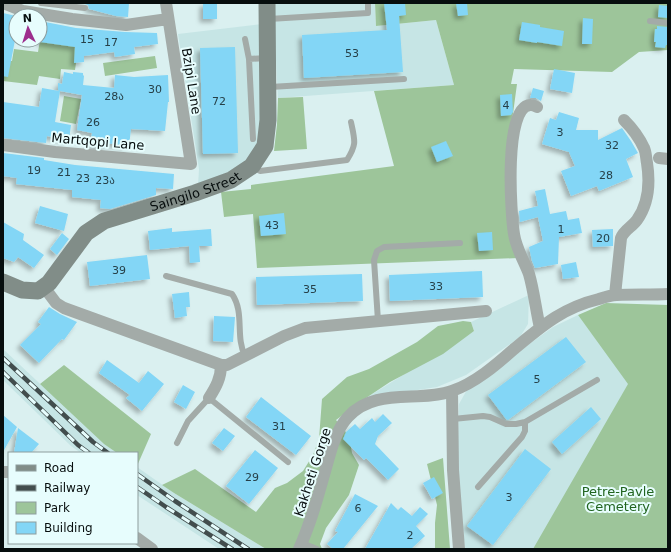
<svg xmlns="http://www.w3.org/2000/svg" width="671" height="552" font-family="'DejaVu Sans','Noto Sans Georgian',sans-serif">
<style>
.built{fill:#c6e5e5}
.green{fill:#9dc59a}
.building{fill:#83d6f6;filter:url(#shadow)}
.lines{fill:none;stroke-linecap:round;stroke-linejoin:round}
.lane{stroke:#a3aba8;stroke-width:6}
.street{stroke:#a3aba8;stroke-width:12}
.secondary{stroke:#818d88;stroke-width:17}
.rail-casing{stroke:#424d4d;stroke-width:4.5}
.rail{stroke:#e7fdfd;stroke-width:3;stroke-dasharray:9;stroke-linecap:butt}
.labels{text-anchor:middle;stroke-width:4;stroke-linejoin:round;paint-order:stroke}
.number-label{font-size:11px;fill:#264048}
.street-label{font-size:13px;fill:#070e0e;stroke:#e7fdfd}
.park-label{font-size:13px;fill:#21641f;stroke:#e7fdfd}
</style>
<defs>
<filter id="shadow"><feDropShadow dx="-3.5" dy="3.5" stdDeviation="2" flood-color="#0004"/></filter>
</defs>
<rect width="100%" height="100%" fill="#daf0f0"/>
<path class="built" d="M273,3H375L376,26L436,20L454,85L278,98Z
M262,24V131L257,149L240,167L198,186L199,169L178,34Z
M529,295L528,324L520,337L466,375L437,387L366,398L474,331L471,322Z
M578,315L629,383L534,549H465L457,470L459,404L468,388L553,327Z
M3,349L104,444L117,453H81L71,446L3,380Z
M137,467L174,493L266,549H219L137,495Z"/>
<path class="green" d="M375,3H668V50L639,52L612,72L514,69L511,84H517L512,121L518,258L257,268L253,214L224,217L221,192L251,189V185L394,166L374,91L454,85L436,20L376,26Z
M40,40L79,42L75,70L61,69L60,79L39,76L37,85L3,81V60L12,61L14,49L38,52Z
M155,56L157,68L105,76L103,63Z
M64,96L81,99L76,124L60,121Z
M303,97L307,149L274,151L277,124L278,98Z
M606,303L668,305V549H533L628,384L578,315Z
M463,321L471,322L474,331L443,354L390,382L366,398L336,420L349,436L352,453L359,465L349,495L326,528L320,544L322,549H266L174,493L162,485L195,469L256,512L275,488L287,483L303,471L313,455L319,439L322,399L347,377L369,369L417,342L438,326Z
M64,365L151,434L137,466V453H117L104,444L40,384Z
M443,458L450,549H435V523L437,505L427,464Z"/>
<path class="building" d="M81,3H129L128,17L116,16L89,9L88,5Z
M203,3H217V19H203Z
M384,3H405L406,15L399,16L403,72L304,78L302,35L387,30Z
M456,3H467L468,15L458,16Z
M659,5L668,6V18L658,17Z
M3,13L16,16V28L14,40H15L8,77L3,76Z
M583,18L593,19L592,44H582Z
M40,21L76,28L125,32L157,33L158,44L134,47L135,54L115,57L114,52L84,56V62L74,63L75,47L40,42Z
M522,22L540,25V27L564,31L562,46L537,42V43L519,40Z
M657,26L668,27L667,45H666L665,48L655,47L656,42H654L655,29H657Z
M235,47L238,153L203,154L200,48Z
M554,69L575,73L572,93L550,89Z
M64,72L73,74V72L83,73V75L84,76L83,85L114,88L115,75L134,77L168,75L169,102H168L165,131L131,129L129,146L105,143V148L90,146L92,133L77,130L82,95L60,91L55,122L71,125L69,140L47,136L46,143L3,138V102L39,107L42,88L59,91L58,90V83L62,84Z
M533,88L544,91L541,101L536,98H530Z
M512,94L513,112L511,115L501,116L500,95Z
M559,112L579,118L576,130H598V140L622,128L631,141L638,153L626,159L633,177L599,191L597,186L571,196L561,171L575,166L569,152L542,144L550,118L556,120Z
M446,141L453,156L437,162L431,147Z
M3,153L44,158V160L75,165L174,174L173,189L156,188V195L110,209L100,208L101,200L72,197V190L16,184L17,178L3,176Z
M545,189L550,214L566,211L568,220L579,218L582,233L559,237L558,264L535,268L532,261L529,247L543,241L538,217L520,222L519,211L538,206L535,191Z
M40,206L68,214L64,231L35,223Z
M284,213L286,234L261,236L259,216Z
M3,222L24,234L23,240L44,255L34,268L18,257L14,262L3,258Z
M172,228V232L211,229L212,246H199L200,262L190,263L189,246L150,250L148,231Z
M613,229V246L593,247L592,230Z
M492,232L493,250L479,251L477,233Z
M62,233L69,239L57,255L50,249Z
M147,255L150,279L90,286L87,262Z
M576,262L579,277L563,279L561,265Z
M482,271L483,297L390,301L389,275Z
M362,274L363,301L257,305L256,277Z
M189,292L190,307H186L187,316L175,318L172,294Z
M49,307L60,314L77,322L64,340L62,339L39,363L20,345L41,324L38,322Z
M214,316L235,317L233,342L213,341Z
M566,337L586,362L508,420L506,419L488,395Z
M107,360L139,383L148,371L164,384L142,411L126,398L130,395L99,373Z
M183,385L195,392L186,409L174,402Z
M261,397L311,436L296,455L246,417Z
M591,407L601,419L562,454L552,442Z
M383,414L392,423L378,436L375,444L399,469L388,480L366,458L364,460L343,439L346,432L355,424L360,429L372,418L375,422Z
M3,415L17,427L3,452Z
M18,428L39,444L31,453H14Z
M224,428L235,436L223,451L212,443Z
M525,449L551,469L493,545L467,526Z
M255,450L278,468L249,504L226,486Z
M434,477L443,493L432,499L423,483Z
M355,494L378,506L343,549H333L327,544L338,532L335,531Z
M391,503L398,510L401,507L412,516L420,507L428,514L416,526L425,536L411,549H365Z"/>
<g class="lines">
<path class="lane" d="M41,3L85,8
M269,19L368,13V3
M650,21L668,23
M245,39L249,59L253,139
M249,59L267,58
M270,87L404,79
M253,167L260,171L347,160C357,144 355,141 351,122
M166,276L232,294C245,313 235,336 245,356
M378,321L374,260L377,251L384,247L460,243
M453,419L483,416L490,417L506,424H516L525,422L597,380
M177,443L188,421L209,398L288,462
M478,487L522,437L525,431V422
M302,543L317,549"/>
<path class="street" d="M3,3L23,11L72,19L126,25L168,19
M537,107C535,106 533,105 531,105C503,104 511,216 514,234C516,248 524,261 529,274C534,291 536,311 540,328
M3,145L55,152L191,164L166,3
M659,158L668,159
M44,287L56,303L64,308L221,365H227L284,336L305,328L486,311
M615,295L621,238C624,230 632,227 637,220C649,203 650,182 647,163C646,158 646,152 644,148C639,137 632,128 624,120
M452,391L453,470L459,549
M209,398C216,387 221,378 221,365
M3,472H9
M137,538L152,549
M299,549C310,525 317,500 324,475C330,455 334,432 348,417C375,387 418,403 452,391C475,383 496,365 514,349C542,326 562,308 599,299C605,297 611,295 617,295C634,294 651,295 668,294"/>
<path class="secondary" id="s1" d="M3,282L22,290L38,291L49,283L86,233L104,221L195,193L231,180L252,166L265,146L268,120L267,3"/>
<defs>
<path id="rail" d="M3,358L93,442L108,453
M3,372L78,445L89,453
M137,474L175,501L248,549
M137,487L166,507L232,549"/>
</defs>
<use href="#rail" class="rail-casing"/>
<use href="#rail" class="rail"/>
</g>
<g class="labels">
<g class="number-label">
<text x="87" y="43">15</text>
<text x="111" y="46">17</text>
<text x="352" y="57">53</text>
<text x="155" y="93">30</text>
<text x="114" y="100">28ა</text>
<text x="219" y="105">72</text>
<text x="506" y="109">4</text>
<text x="93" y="126">26</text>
<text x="560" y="136">3</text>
<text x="612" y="149">32</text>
<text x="34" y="174">19</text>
<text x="64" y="176">21</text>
<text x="606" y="179">28</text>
<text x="83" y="182">23</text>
<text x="105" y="184">23ა</text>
<text x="272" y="229">43</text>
<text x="561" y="233">1</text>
<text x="603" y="242">20</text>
<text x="119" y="274">39</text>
<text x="436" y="290">33</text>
<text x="310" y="293">35</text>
<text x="537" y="383">5</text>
<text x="279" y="430">31</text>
<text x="252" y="481">29</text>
<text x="509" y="501">3</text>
<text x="358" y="512">6</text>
<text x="410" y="539">2</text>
</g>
<g class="street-label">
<text transform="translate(192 81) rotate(81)" y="5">Bzipi Lane</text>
<text transform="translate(98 141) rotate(5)" y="5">Martqopi Lane</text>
<text dy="5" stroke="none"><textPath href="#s1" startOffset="230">Saingilo Street</textPath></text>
<text transform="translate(312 472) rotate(-72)" y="5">Kakheti Gorge</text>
</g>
<g class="park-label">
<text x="618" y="496">Petre-Pavle<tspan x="618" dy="15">Cemetery</tspan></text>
</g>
</g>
<rect width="671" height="552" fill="none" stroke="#070e0e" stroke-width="8"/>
<rect x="8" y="452" width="130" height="92" fill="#e7fdfd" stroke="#8d9d9d"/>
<rect x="16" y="465" width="20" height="6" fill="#818d88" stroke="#8d9d9d"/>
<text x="44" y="472" font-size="12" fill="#070e0e">Road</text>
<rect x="16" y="485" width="20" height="6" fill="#424d4d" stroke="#8d9d9d"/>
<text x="44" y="492" font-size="12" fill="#070e0e">Railway</text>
<rect x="16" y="502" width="20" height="12" fill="#9dc59a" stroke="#8d9d9d"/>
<text x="44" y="512" font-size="12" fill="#070e0e">Park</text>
<rect x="16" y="522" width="20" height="12" fill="#83d6f6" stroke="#8d9d9d"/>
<text x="44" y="532" font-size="12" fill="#070e0e">Building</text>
<g transform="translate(28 28) rotate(356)"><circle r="19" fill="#e7fdfd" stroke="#8d9d9d"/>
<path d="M0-3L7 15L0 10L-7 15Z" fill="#9c2e8d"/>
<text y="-6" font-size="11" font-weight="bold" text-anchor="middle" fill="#070e0e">N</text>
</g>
</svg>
